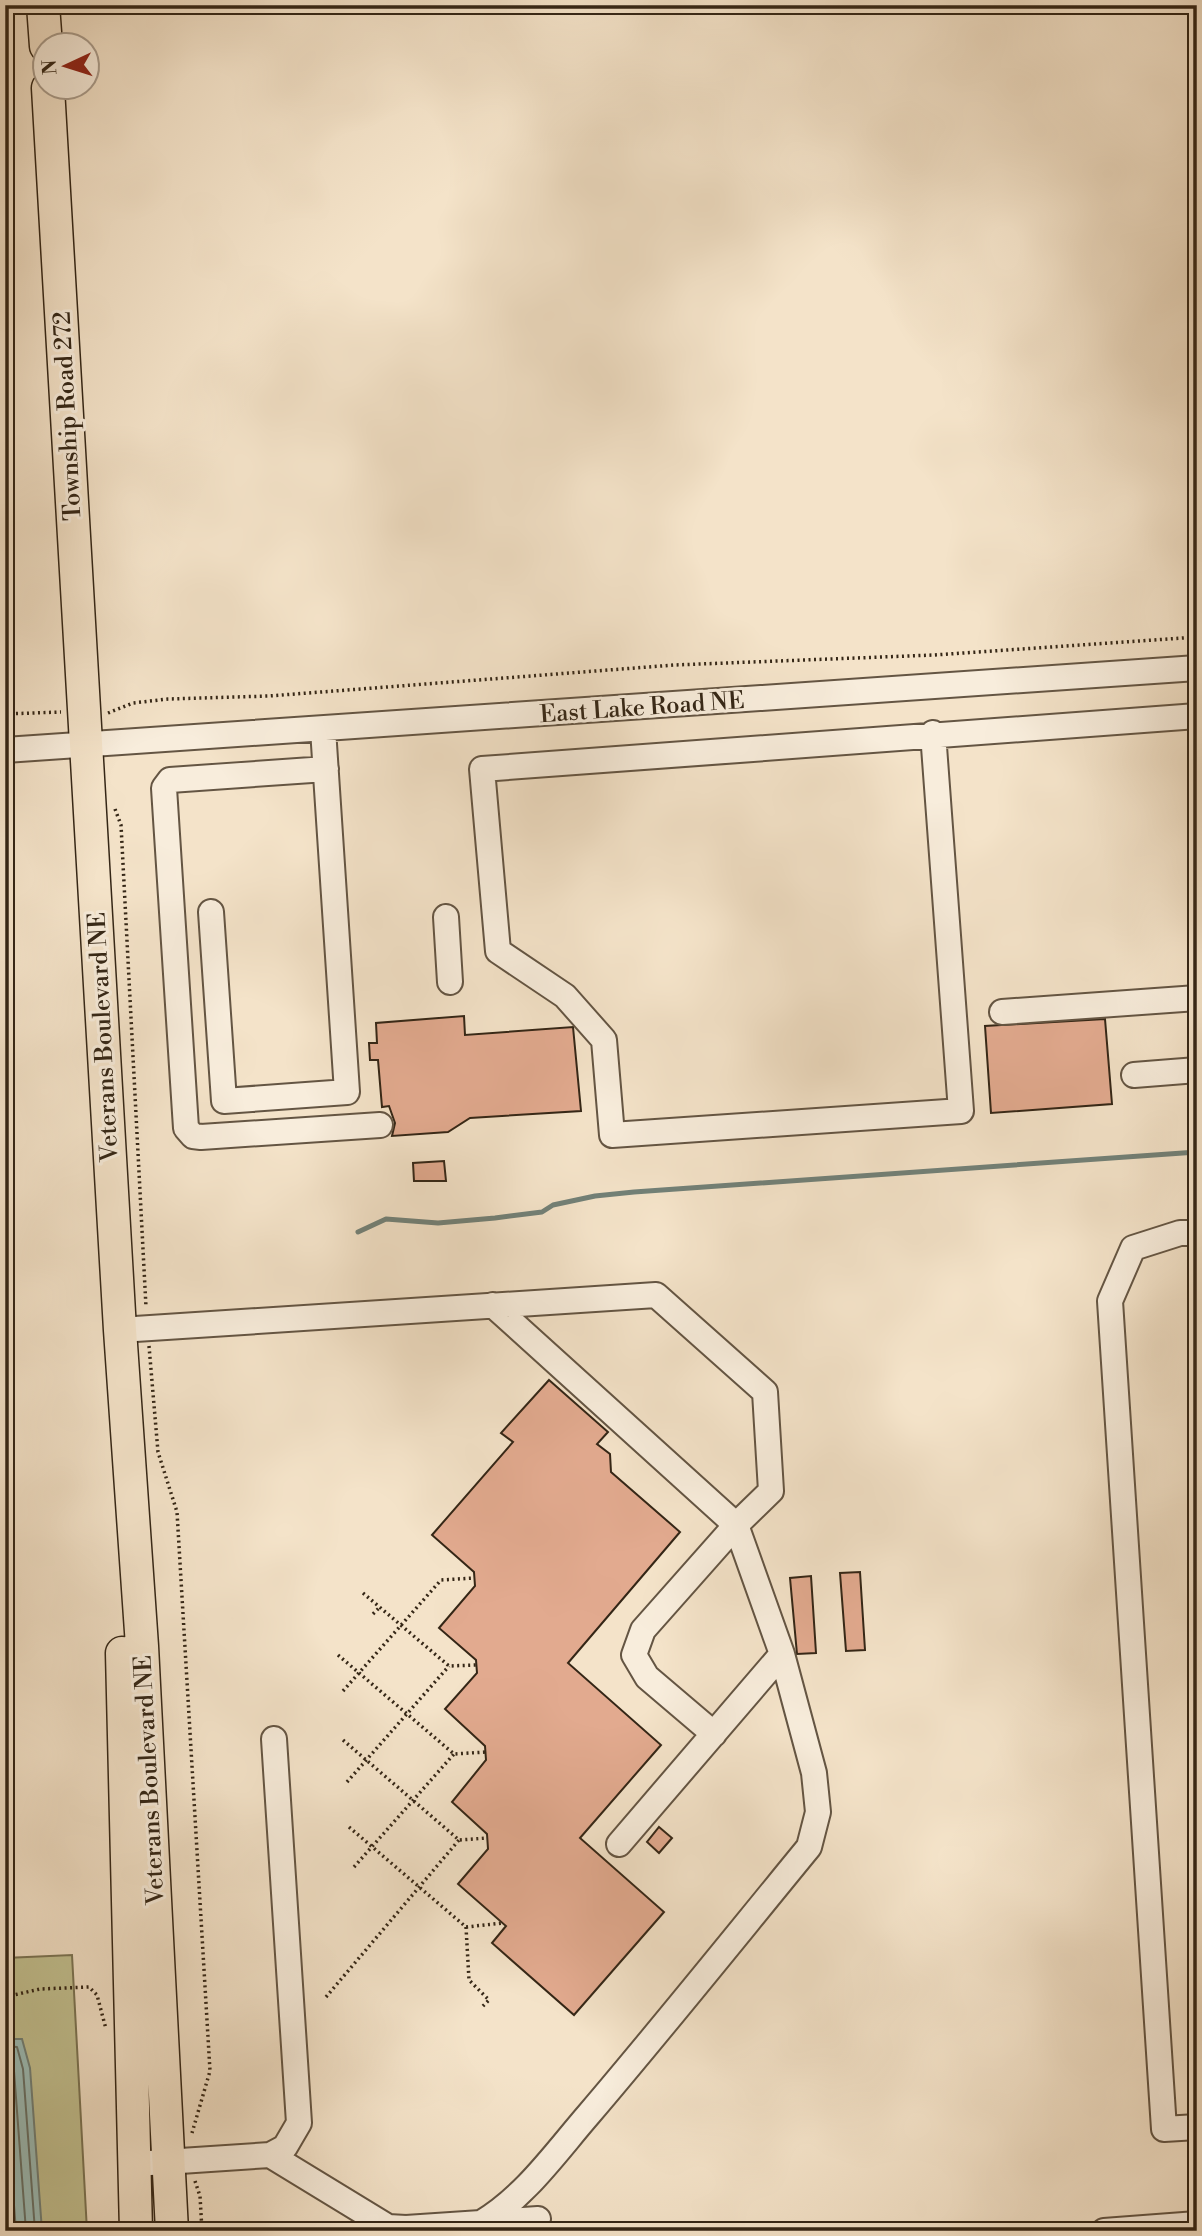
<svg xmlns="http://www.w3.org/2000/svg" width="1202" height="2236" font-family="'Libre Bodoni',serif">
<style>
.green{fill:#c2c191;stroke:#7b7454;stroke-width:2}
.water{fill:#9cbeb9;stroke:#728178;stroke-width:2}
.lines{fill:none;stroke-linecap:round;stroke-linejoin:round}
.shore{stroke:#687268;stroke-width:2}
.stream{stroke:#728178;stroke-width:5}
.building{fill:#e2aa8f;stroke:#342616;stroke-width:2}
.minor-casing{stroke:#645543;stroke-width:28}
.major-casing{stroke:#342616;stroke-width:35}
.path{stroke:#342616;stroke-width:3.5;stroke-dasharray:2 3.5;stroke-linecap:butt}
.minor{stroke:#f8eddc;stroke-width:24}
.major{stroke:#f4e3c9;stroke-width:32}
.labels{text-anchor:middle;stroke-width:6;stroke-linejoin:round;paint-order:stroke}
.street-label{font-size:24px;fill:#342616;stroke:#f8eddc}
</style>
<rect width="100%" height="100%" fill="#f4e3c9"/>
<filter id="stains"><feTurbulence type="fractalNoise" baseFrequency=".00286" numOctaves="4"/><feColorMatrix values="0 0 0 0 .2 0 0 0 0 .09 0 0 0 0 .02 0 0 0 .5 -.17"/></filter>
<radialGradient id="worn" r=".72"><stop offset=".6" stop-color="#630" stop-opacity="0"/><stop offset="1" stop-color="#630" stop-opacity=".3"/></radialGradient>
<path class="green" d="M72,1955L87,2231H5V1958Z"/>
<path class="water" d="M5,2039H22L30,2068L42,2231H5Z"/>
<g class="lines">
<path class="shore" d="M5,2046L17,2047L23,2069L35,2231
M5,2054L11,2057L14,2071L26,2231
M5,2089L16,2231"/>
<path class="stream" d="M358,1232L386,1219L438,1223L495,1218L542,1212L553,1205L595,1196L634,1192L1197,1152"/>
</g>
<path class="building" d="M464,1016L465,1035L573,1027L581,1111L470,1118L448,1132L392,1136L395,1123L389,1106L382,1107L378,1060H370L369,1043H377L376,1023Z
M1105,1019L1112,1104L991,1113L985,1026Z
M444,1161L446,1181H414L413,1163Z
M549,1380L608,1432L597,1444L610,1454L611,1472L680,1532L568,1663L661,1745L580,1838L664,1912L574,2015L492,1943L506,1926L458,1884L488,1849L487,1834L452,1802L486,1760L485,1746L445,1709L477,1673L476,1660L439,1628L475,1586L474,1572L432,1535L513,1442L501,1433Z
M860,1572L865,1650L846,1651L840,1573Z
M811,1576L816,1653L797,1654L790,1578Z
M659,1827L672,1838L659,1853L647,1842Z"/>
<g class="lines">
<defs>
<path id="minor" d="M933,733L961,1111L612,1135L604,1040L565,996L498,951L482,769L1197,716
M5,750L1197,668
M326,769L170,780L164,788L186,1128L193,1136L201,1137L380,1125
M211,912L224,1101L347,1092L323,729
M446,917L450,982
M1002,1012L1197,998
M1134,1075L1197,1070
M1197,1233H1180L1133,1248L1110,1301L1164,2129L1197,2127
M493,1305L736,1525L643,1630L634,1655L647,1677L714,1734
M120,1330L656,1295L765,1392L771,1491L736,1525L782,1654L619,1844
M270,2155L388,2227L406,2228L538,2219
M135,2164L270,2155L285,2147L299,2123L274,1739
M481,2223C525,2197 556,2152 589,2114C664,2026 736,1936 809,1847L818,1812L814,1773L782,1654
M1104,2231L1197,2224"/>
<path id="major" d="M43,5L46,46
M48,88L120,1330L142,1646L172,2231
M122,1653L136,2231"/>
</defs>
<use href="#minor" class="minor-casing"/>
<use href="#major" class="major-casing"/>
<path class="path" d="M108,713L133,703L168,699L269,696L674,665L934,655L1197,637
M5,714L61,712
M115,809L121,825L146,1307
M149,1346L158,1452L177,1512L210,2071L192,2133
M363,1593L449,1666L476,1665
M373,1614L380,1607
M338,1655L454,1754L486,1752
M343,1691L441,1580L474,1578
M343,1740L459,1840L487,1838
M347,1782L449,1666
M349,1827L466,1927L503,1923
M354,1867L454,1754
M466,1927L469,1980L489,2000L481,2008
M5,1997L40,1989L89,1987L97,1995L106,2029
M326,1997L459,1840
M195,2181L200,2196L202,2231"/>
<use href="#minor" class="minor"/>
<use href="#major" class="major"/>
</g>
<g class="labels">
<g class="street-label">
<text transform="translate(67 416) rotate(-93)" y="8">Township Road 272</text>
<text transform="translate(642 707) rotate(-4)" y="8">East Lake Road NE</text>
<text transform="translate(103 1037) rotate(-93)" y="8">Veterans Boulevard NE</text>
<text transform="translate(149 1780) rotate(-93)" y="8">Veterans Boulevard NE</text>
</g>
</g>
<rect width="1202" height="2236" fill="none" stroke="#f4e3c9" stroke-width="28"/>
<rect x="7" y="7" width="1188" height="2222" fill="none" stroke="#342616" stroke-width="3.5"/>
<rect x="14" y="14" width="1174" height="2208" fill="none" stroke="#342616" stroke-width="2"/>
<g transform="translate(66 66) rotate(266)"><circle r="33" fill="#f8eddc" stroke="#aa9d8d" stroke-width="2"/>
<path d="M0-5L12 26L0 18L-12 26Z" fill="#8f2418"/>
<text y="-10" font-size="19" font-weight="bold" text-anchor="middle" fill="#342616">N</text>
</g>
<rect width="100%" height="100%" filter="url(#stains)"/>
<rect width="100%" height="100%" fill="url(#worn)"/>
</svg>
